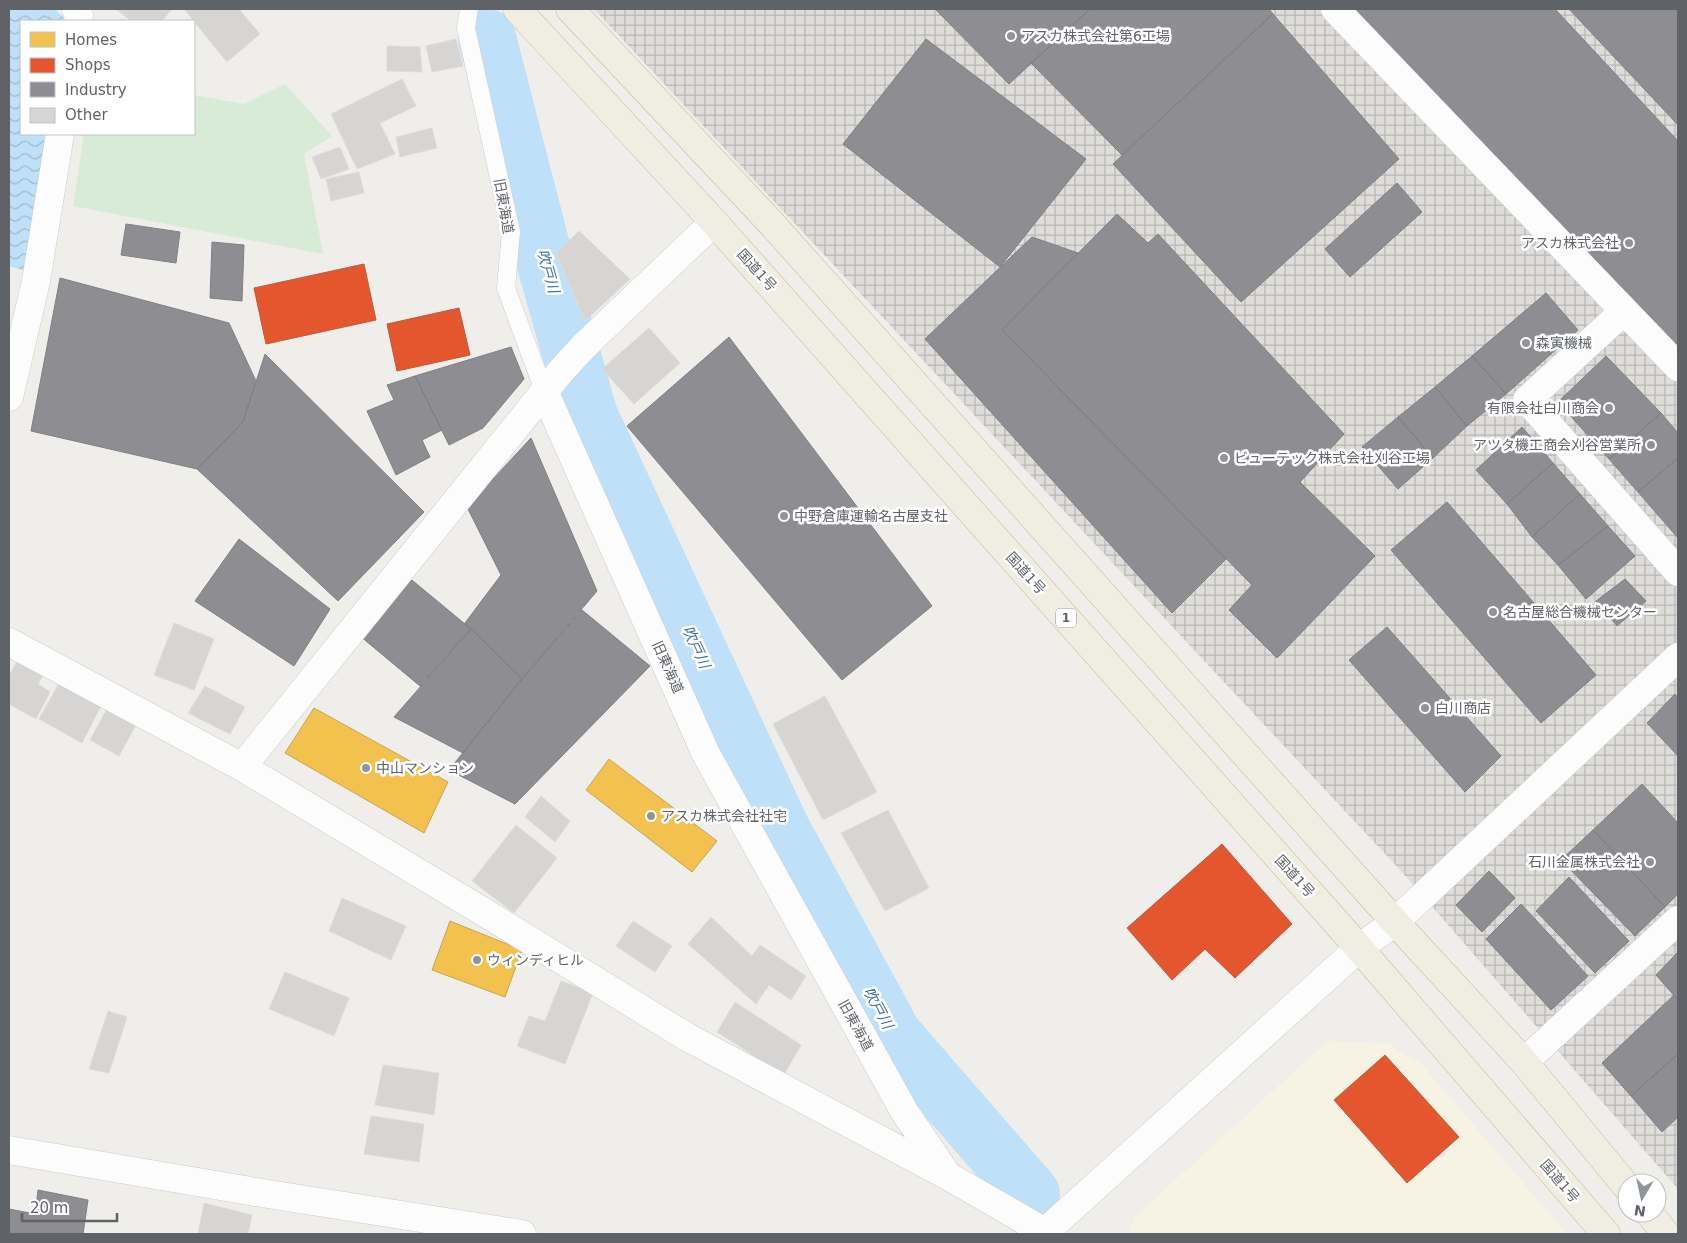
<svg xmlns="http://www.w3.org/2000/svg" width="1687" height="1243" font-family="'DejaVu Sans','Noto Sans JP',sans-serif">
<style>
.commercial{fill:#f7f3e4}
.industrial{fill:url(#industrial-grid)}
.park{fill:#d8ebd6}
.water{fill:url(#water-waves)}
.homes{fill:#f2c14e;stroke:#c6a556}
.shops{fill:#e4572e;stroke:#bc5b3f}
.industry{fill:#8d8d92;stroke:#7f8085}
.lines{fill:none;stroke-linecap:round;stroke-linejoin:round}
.river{stroke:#bfe0f9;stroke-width:58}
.building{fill:#d6d5d3;stroke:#deddd9}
.lane-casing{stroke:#cbcccc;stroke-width:19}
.street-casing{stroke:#cbcccc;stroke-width:29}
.secondary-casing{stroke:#cacacb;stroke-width:29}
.highway-casing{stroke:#c8b996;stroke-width:29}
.lane{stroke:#fdfcfc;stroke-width:18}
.street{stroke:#fdfcfc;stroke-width:28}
.secondary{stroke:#fdfcfc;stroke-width:28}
.highway{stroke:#f0ede3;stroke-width:28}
.poi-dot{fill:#919496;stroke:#fff;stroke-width:2}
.labels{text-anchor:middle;stroke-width:5;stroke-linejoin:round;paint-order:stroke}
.shield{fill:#fff;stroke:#8f9295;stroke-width:1}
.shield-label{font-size:12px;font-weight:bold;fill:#5f6368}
.poi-label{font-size:14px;fill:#5f6368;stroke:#fff;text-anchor:start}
.street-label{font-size:14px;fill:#5f6368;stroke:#fff}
.water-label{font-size:15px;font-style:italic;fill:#4174aa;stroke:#fff}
</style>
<defs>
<pattern id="industrial-grid" width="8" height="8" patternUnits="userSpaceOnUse" patternTransform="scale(1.25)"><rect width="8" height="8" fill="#dfddda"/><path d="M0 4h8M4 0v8" fill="none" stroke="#b8b7b5"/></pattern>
<pattern id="water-waves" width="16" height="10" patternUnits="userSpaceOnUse" patternTransform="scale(1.25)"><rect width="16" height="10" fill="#bfe0f9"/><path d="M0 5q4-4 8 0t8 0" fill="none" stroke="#9eb9cd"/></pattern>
</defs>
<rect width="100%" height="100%" fill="#efeeea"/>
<path class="commercial" d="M1328,1041L1391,1044L1395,1049L1420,1063L1567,1234H1128L1136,1216Z"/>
<path class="industrial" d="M594,9H1678V1189L1402,872Z"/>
<path class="park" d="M285,84L332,136L304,154L323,254L73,206L84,134H194V95L244,104Z"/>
<path class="water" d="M9,9H55L64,18V21H21V134H47L26,271L9,266Z"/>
<path class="homes" d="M314,708L448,782L424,833L285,753Z
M609,759L717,841L692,872L586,790Z
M450,921L522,950L505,997L432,970Z"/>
<path class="shops" d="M364,264L376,320L266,344L254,288Z
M459,308L470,355L397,371L387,324Z
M1222,844L1292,924L1235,978L1205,949L1172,980L1127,928Z
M1385,1055L1459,1137L1407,1183L1334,1100Z"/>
<path class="industry" d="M935,9H1090L1009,84Z
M1090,9H1269L1273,14L1122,155L1031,63Z
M1359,9H1555L1678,141V345L1356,11Z
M1569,9H1678V125Z
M1273,14L1399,159L1241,302L1113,164Z
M926,39L1086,159L1000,267L843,144Z
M1397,183L1422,212L1350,277L1325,249Z
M1117,214L1148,243L1158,234L1344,434L1300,482L1375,556L1277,658L1229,610L1252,585L1002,330Z
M126,224L180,232L176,263L121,255Z
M1032,237L1078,253L1002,330L1226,559L1172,613L925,339Z
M212,242L244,245L242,301L210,298Z
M60,278L229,323L256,381L243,422L197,469L31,431Z
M1546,293L1578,330L1506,394L1472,356Z
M729,337L932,606L842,680L627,426Z
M511,347L524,379L483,428L449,445L415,376Z
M265,354L424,512L338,601L197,469L243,422Z
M1472,356L1506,394L1467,426L1435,387Z
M1606,356L1661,413L1609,459L1558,402Z
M415,376L442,430L422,440L430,457L396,475L367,411L394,400L387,385Z
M1435,387L1467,426L1433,458L1398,417Z
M1661,413L1678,433V458L1638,492L1609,459Z
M1398,417L1433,458L1398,489L1362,447Z
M1522,427L1553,463L1507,504L1476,470Z
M531,438L597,591L522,679L465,623L501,575L467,507Z
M1678,458V538L1638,492Z
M1553,463L1580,494L1532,537L1507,504Z
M1580,494L1608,526L1558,565L1532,537Z
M1447,502L1596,675L1541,723L1391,550Z
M1608,526L1635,556L1586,599L1558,565Z
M239,539L330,609L294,666L195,601Z
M407,576L471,629L420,686L360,636Z
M1625,579L1646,601L1617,626L1596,601Z
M582,610L650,666L515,804L449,770L522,679Z
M1387,627L1501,756L1465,792L1349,660Z
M471,629L522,679L463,753L394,717Z
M1675,694L1678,698V756L1647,723Z
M1642,784L1678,823V894L1665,907L1593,830Z
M1593,830L1665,907L1635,936L1561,860Z
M1489,871L1515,898L1482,932L1456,905Z
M1569,877L1629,941L1595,973L1536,911Z
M1521,904L1588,976L1551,1010L1486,939Z
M1678,952V1000L1656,975Z
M1674,995L1678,1000V1054L1631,1096L1602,1063Z
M1678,1054V1117L1662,1132L1631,1096Z
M38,1190L88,1200L83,1234H9V1209L35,1214Z"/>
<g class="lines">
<path class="river" d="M487,38L541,247L589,416L780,827L893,1035L1031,1194"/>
</g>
<path class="building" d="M116,9H172L162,21H131Z
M184,9H239L260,34L227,62Z
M456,39L463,66L432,72L426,46Z
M387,46L420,47L422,72L387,71Z
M402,79L416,106L380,123L395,154L357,169L331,114Z
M432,128L437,148L400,157L396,137Z
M340,147L349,169L321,179L312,157Z
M359,172L364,193L331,201L326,179Z
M579,231L630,279L585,321L556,253Z
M649,328L680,363L634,404L602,369Z
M174,623L214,639L194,690L154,675Z
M21,654L47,668L38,684L50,692L36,719L9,704V676Z
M62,678L103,702L82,743L39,719Z
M205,686L245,707L230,734L188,713Z
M825,696L877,792L823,820L773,724Z
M108,707L137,723L119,756L90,740Z
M541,796L570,821L555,842L525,817Z
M888,810L929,888L885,911L841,833Z
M516,825L557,858L514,913L472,881Z
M342,898L406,926L391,960L329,931Z
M711,917L752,956L760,945L806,976L791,1000L769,985L756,1004L688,944Z
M633,921L672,946L655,972L616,946Z
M285,972L349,998L334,1036L269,1009Z
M561,981L593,993L565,1064L517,1046L529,1016L545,1021Z
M735,1002L801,1045L784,1075L717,1032Z
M108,1011L127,1017L109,1073L89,1069Z
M383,1065L439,1073L434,1115L375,1105Z
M371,1116L424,1124L419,1162L364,1154Z
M204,1203L252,1215L248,1234H198Z"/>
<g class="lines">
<defs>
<path id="lane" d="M469,9L466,28L511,232L506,288L544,391"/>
<path id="street" d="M76,9L79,15L78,21
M1335,9L1678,367
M1624,311L1527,400L1678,572
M544,391L706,754L904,1111L948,1176L1045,1232
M9,397L36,281L60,134
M9,642L242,767L487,914L687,1037L948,1176
M242,767L561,371L583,347L714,222
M1524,1062L1678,920"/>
<path id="secondary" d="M9,1150L268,1194L522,1234
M1031,1234L1045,1232L1359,948L1395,922L1678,657"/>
<path id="highway" d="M517,9L714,222L1359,948L1606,1234
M570,9L772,224L1395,922L1524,1062L1627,1187
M1649,1213L1666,1234"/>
</defs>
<use href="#lane" class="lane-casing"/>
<use href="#street" class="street-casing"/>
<use href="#secondary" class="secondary-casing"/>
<use href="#highway" class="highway-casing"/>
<use href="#lane" class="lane"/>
<use href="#street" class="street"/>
<use href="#secondary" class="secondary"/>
<use href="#highway" class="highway"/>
</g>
<g class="poi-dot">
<circle cx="1011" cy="36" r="5"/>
<circle cx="1629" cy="243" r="5"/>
<circle cx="1526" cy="343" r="5"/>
<circle cx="1609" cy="408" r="5"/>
<circle cx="1651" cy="445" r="5"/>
<circle cx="1224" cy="458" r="5"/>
<circle cx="784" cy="516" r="5"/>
<circle cx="1493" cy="612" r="5"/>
<circle cx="1425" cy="708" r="5"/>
<circle cx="366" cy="768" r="5"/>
<circle cx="651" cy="816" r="5"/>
<circle cx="1650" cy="862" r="5"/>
<circle cx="477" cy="960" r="5"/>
</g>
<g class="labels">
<rect class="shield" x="1056" y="608.5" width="20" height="19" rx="4"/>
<g class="shield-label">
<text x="1066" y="622">1</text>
</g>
<g class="poi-label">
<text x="1021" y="41">アスカ株式会社第6工場</text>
<text x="1619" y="248" text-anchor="end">アスカ株式会社</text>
<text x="1536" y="348">森寅機械</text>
<text x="1599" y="413" text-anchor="end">有限会社白川商会</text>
<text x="1641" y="450" text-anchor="end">アツタ機工商会刈谷営業所</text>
<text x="1234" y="463">ビューテック株式会社刈谷工場</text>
<text x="794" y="521">中野倉庫運輸名古屋支社</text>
<text x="1503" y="617">名古屋総合機械センター</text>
<text x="1435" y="713">白川商店</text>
<text x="376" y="773">中山マンション</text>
<text x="661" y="821">アスカ株式会社社宅</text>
<text x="1640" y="867" text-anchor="end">石川金属株式会社</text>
<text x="487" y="965">ウィンディヒル</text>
</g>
<g class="street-label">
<text transform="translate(504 206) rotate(80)" y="5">旧東海道</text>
<text transform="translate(757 270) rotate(48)" y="5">国道1号</text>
<text transform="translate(1026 573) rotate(48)" y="5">国道1号</text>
<text transform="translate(668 667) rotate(66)" y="5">旧東海道</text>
<text transform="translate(1295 876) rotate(48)" y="5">国道1号</text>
<text transform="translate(856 1025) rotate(61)" y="5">旧東海道</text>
<text transform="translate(1560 1181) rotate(49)" y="5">国道1号</text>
</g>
<g class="water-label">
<text transform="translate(548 271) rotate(74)" y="5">吹戸川</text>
<text transform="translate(696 647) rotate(65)" y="5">吹戸川</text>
<text transform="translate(878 1008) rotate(61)" y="5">吹戸川</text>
</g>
</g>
<rect width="1687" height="1243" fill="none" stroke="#5f6368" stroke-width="20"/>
<rect x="20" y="20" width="175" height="115" fill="#ffffff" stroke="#bfc1c3"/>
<rect x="30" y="32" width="25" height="15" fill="#f2c14e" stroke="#bfc1c3"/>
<text x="65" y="45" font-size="15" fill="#5f6368">Homes</text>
<rect x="30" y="58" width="25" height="15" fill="#e4572e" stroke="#bfc1c3"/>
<text x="65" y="70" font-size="15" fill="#5f6368">Shops</text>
<rect x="30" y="82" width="25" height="15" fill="#8d8d92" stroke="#bfc1c3"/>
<text x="65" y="95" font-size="15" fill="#5f6368">Industry</text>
<rect x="30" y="108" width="25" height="15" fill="#d6d5d3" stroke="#bfc1c3"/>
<text x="65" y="120" font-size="15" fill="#5f6368">Other</text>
<g transform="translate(1642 1198) rotate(189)"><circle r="24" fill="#ffffff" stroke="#bfc1c3"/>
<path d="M0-4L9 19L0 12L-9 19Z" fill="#919496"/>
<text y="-8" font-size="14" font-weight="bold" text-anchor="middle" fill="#5f6368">N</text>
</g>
<path d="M22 1213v8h95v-8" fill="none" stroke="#5f6368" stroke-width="2.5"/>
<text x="30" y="1213" font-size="15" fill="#5f6368" stroke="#ffffff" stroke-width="4" paint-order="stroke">20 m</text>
</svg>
